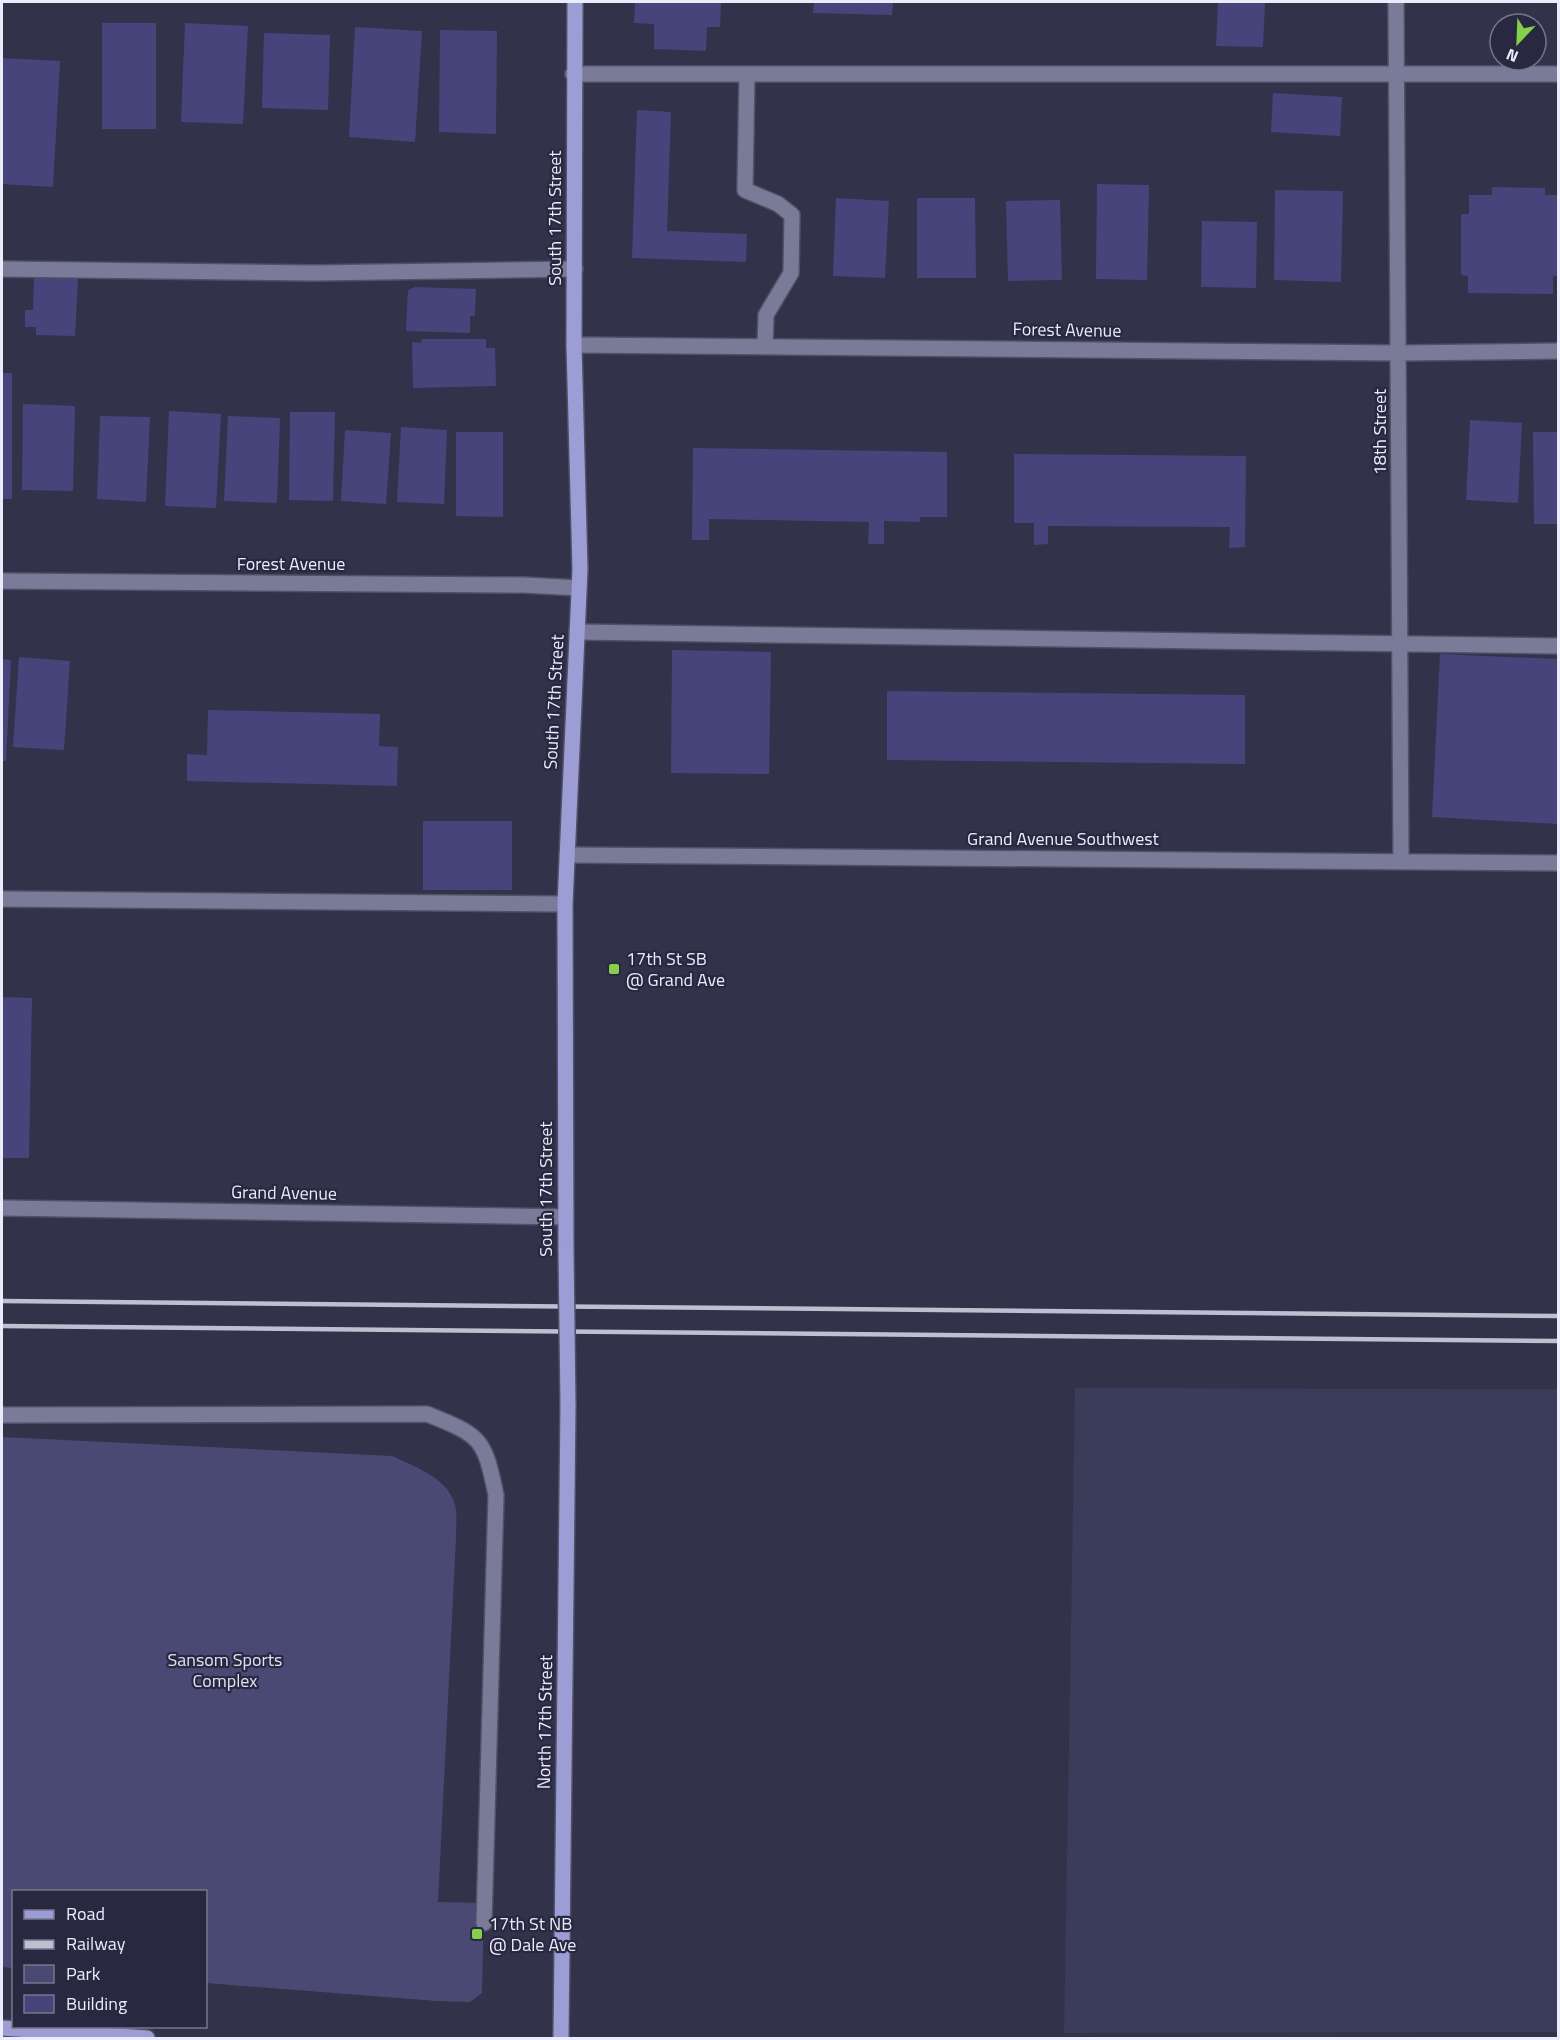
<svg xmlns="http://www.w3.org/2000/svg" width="1560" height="2040" font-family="'Titillium Web',sans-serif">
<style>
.built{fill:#3b3b5a}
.green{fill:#4a4973}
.building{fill:#47447c}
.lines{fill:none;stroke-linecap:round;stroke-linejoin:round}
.minor-casing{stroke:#505066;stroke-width:18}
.major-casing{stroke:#505066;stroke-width:18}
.minor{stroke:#7a7b98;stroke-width:15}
.major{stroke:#9d9dd5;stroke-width:15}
.rail{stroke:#bfbfd2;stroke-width:4.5}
.major-bridge-casing{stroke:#505066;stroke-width:18;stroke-linecap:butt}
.major-bridge{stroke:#9d9dd5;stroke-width:15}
.poi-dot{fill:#86cf4b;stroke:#282840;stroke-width:2}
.labels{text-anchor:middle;stroke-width:4.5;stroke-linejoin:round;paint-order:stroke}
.street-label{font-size:18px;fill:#ebebfc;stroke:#282840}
.poi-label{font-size:18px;fill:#ebebfc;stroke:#282840;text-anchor:start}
.park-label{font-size:18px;fill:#e0e1f3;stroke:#282840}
</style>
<rect width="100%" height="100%" fill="#32324b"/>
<path class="built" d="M1075,1388L1558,1389V2032L1064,2033Z"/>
<path class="green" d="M2,1437L392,1456C416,1467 451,1479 456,1509C457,1518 456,1528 456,1538L438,1902L484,1903L482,1993L470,2002L437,2001L206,1983V1892H14L13,1968L2,1967Z"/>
<path class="building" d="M635,2H721L720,27H707L706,51L654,49V24L634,23Z
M814,2H893L892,15L813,13Z
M1218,2H1265L1263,47L1216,46Z
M102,23H156V129H102Z
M185,23L248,26L243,124L181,122Z
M355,27L422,31L415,142L349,137Z
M440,30L497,31L496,134L439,132Z
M264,33L330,35L328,110L262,108Z
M2,58L60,61L53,187L2,184Z
M1273,93L1342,97L1340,136L1271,132Z
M637,110L671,112L667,231L747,234L746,262L632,258Z
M1097,184L1149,185L1147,280L1096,279Z
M1492,187L1545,188V195H1558V276H1553V294L1468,293V276L1461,275V214H1469V195H1492Z
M1275,190L1343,191L1341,282L1274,280Z
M836,198L889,201L885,278L833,276Z
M917,198H975L976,278H917Z
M1060,200L1062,280L1008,281L1006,201Z
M1202,221L1257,222L1256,288L1201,287Z
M34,277L78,279L75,336L36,335V327H25V310H33Z
M415,287L476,289L475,316H470V333L406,331L408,290Z
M422,339H486V348H495L496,386L413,388L412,342L421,343Z
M2,373H12V499H2Z
M23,404L75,406L73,491L22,490Z
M169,411L221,414L216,508L165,506Z
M290,412H335L333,501L289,500Z
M100,416L150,417L146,502L97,499Z
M228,416L280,418L277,503L224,501Z
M1470,420L1522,423L1518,503L1466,500Z
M401,427L447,430L444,504L397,502Z
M345,430L391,433L386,504L341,501Z
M456,432H503V517L456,516Z
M1533,432H1558V524H1534Z
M693,448L947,452V517H920V522L884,521V544H868L869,522L709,519V540H692Z
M1014,454L1246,456L1245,547L1229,548L1230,527L1048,526V544L1034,545V523H1014Z
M672,650L771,652L769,774L671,773Z
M1440,654L1558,659V824L1432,817Z
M19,657L70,661L64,750L13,747Z
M2,659L11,660L6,761H2Z
M887,691L1245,695V764L887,760Z
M208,710L380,714L379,746L398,747L397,786L187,781V754L207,755Z
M423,821H512V890H423Z
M2,997L32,998L29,1158H2Z"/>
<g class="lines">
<defs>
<path id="minor" d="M1396,2L1401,861
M573,74H1558
M747,74L745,190L778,204L792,215L791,273L766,315L765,347
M2,269L314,273L575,269
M574,345L1400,353L1558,351
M2,581L524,585L579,588
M577,632L1558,646
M567,855L1558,863
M2,899L565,904
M2,1208L566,1217
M2,1415L427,1414C481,1436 484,1437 496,1495L484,1923"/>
<path id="major" d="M566,1251L565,904L580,569L574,345L575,2
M2,2028L147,2038
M561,2038L568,1405"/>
</defs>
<use href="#minor" class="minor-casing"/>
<use href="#major" class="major-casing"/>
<use href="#minor" class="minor"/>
<use href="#major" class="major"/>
<path class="rail" d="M2,1301L1558,1316
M2,1326L1558,1341"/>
<defs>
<path id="major-bridge" d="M566,1251L568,1405"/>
</defs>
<use href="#major-bridge" class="major-bridge-casing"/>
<use href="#major-bridge" class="major-bridge"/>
</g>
<g class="poi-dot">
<rect x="608" y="963" width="12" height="12" rx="3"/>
<rect x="471" y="1928" width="12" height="12" rx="3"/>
</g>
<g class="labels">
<g class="street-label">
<text transform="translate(555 218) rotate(-90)" y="6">South 17th Street</text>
<text transform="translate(1067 330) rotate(1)" y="6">Forest Avenue</text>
<text transform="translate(1380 432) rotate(-90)" y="6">18th Street</text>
<text x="291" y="570">Forest Avenue</text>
<text transform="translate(554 702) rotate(-87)" y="6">South 17th Street</text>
<text x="1063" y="845">Grand Avenue Southwest</text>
<text transform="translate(546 1189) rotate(-90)" y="6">South 17th Street</text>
<text transform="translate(284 1193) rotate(1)" y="6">Grand Avenue</text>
<text transform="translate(545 1722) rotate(-89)" y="6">North 17th Street</text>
</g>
<g class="poi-label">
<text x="626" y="965">17th St SB<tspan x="626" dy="21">@ Grand Ave</tspan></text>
<text x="489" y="1930">17th St NB<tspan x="489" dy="21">@ Dale Ave</tspan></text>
</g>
<g class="park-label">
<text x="225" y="1666">Sansom Sports<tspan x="225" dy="21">Complex</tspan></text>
</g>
</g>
<rect width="1560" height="2040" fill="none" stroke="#ebebfc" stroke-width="6"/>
<rect x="12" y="1890" width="195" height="138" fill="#282840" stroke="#76768b" stroke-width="1.5"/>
<rect x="24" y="1910" width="30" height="9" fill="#9d9dd5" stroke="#76768b" stroke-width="1.5"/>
<text x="66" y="1920" font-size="18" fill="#ebebfc">Road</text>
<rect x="24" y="1940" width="30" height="9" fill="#bfbfd2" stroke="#76768b" stroke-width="1.5"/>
<text x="66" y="1950" font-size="18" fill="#ebebfc">Railway</text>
<rect x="24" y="1965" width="30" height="18" fill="#4a4973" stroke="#76768b" stroke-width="1.5"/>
<text x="66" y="1980" font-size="18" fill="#ebebfc">Park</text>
<rect x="24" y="1995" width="30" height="18" fill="#47447c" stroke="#76768b" stroke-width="1.5"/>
<text x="66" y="2010" font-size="18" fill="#ebebfc">Building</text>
<g transform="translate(1518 42) rotate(203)"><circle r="28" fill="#282840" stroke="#76768b" stroke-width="1.5"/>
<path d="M0-4.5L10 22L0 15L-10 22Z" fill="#86cf4b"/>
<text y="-9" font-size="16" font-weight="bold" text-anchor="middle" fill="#ebebfc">N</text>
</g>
</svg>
